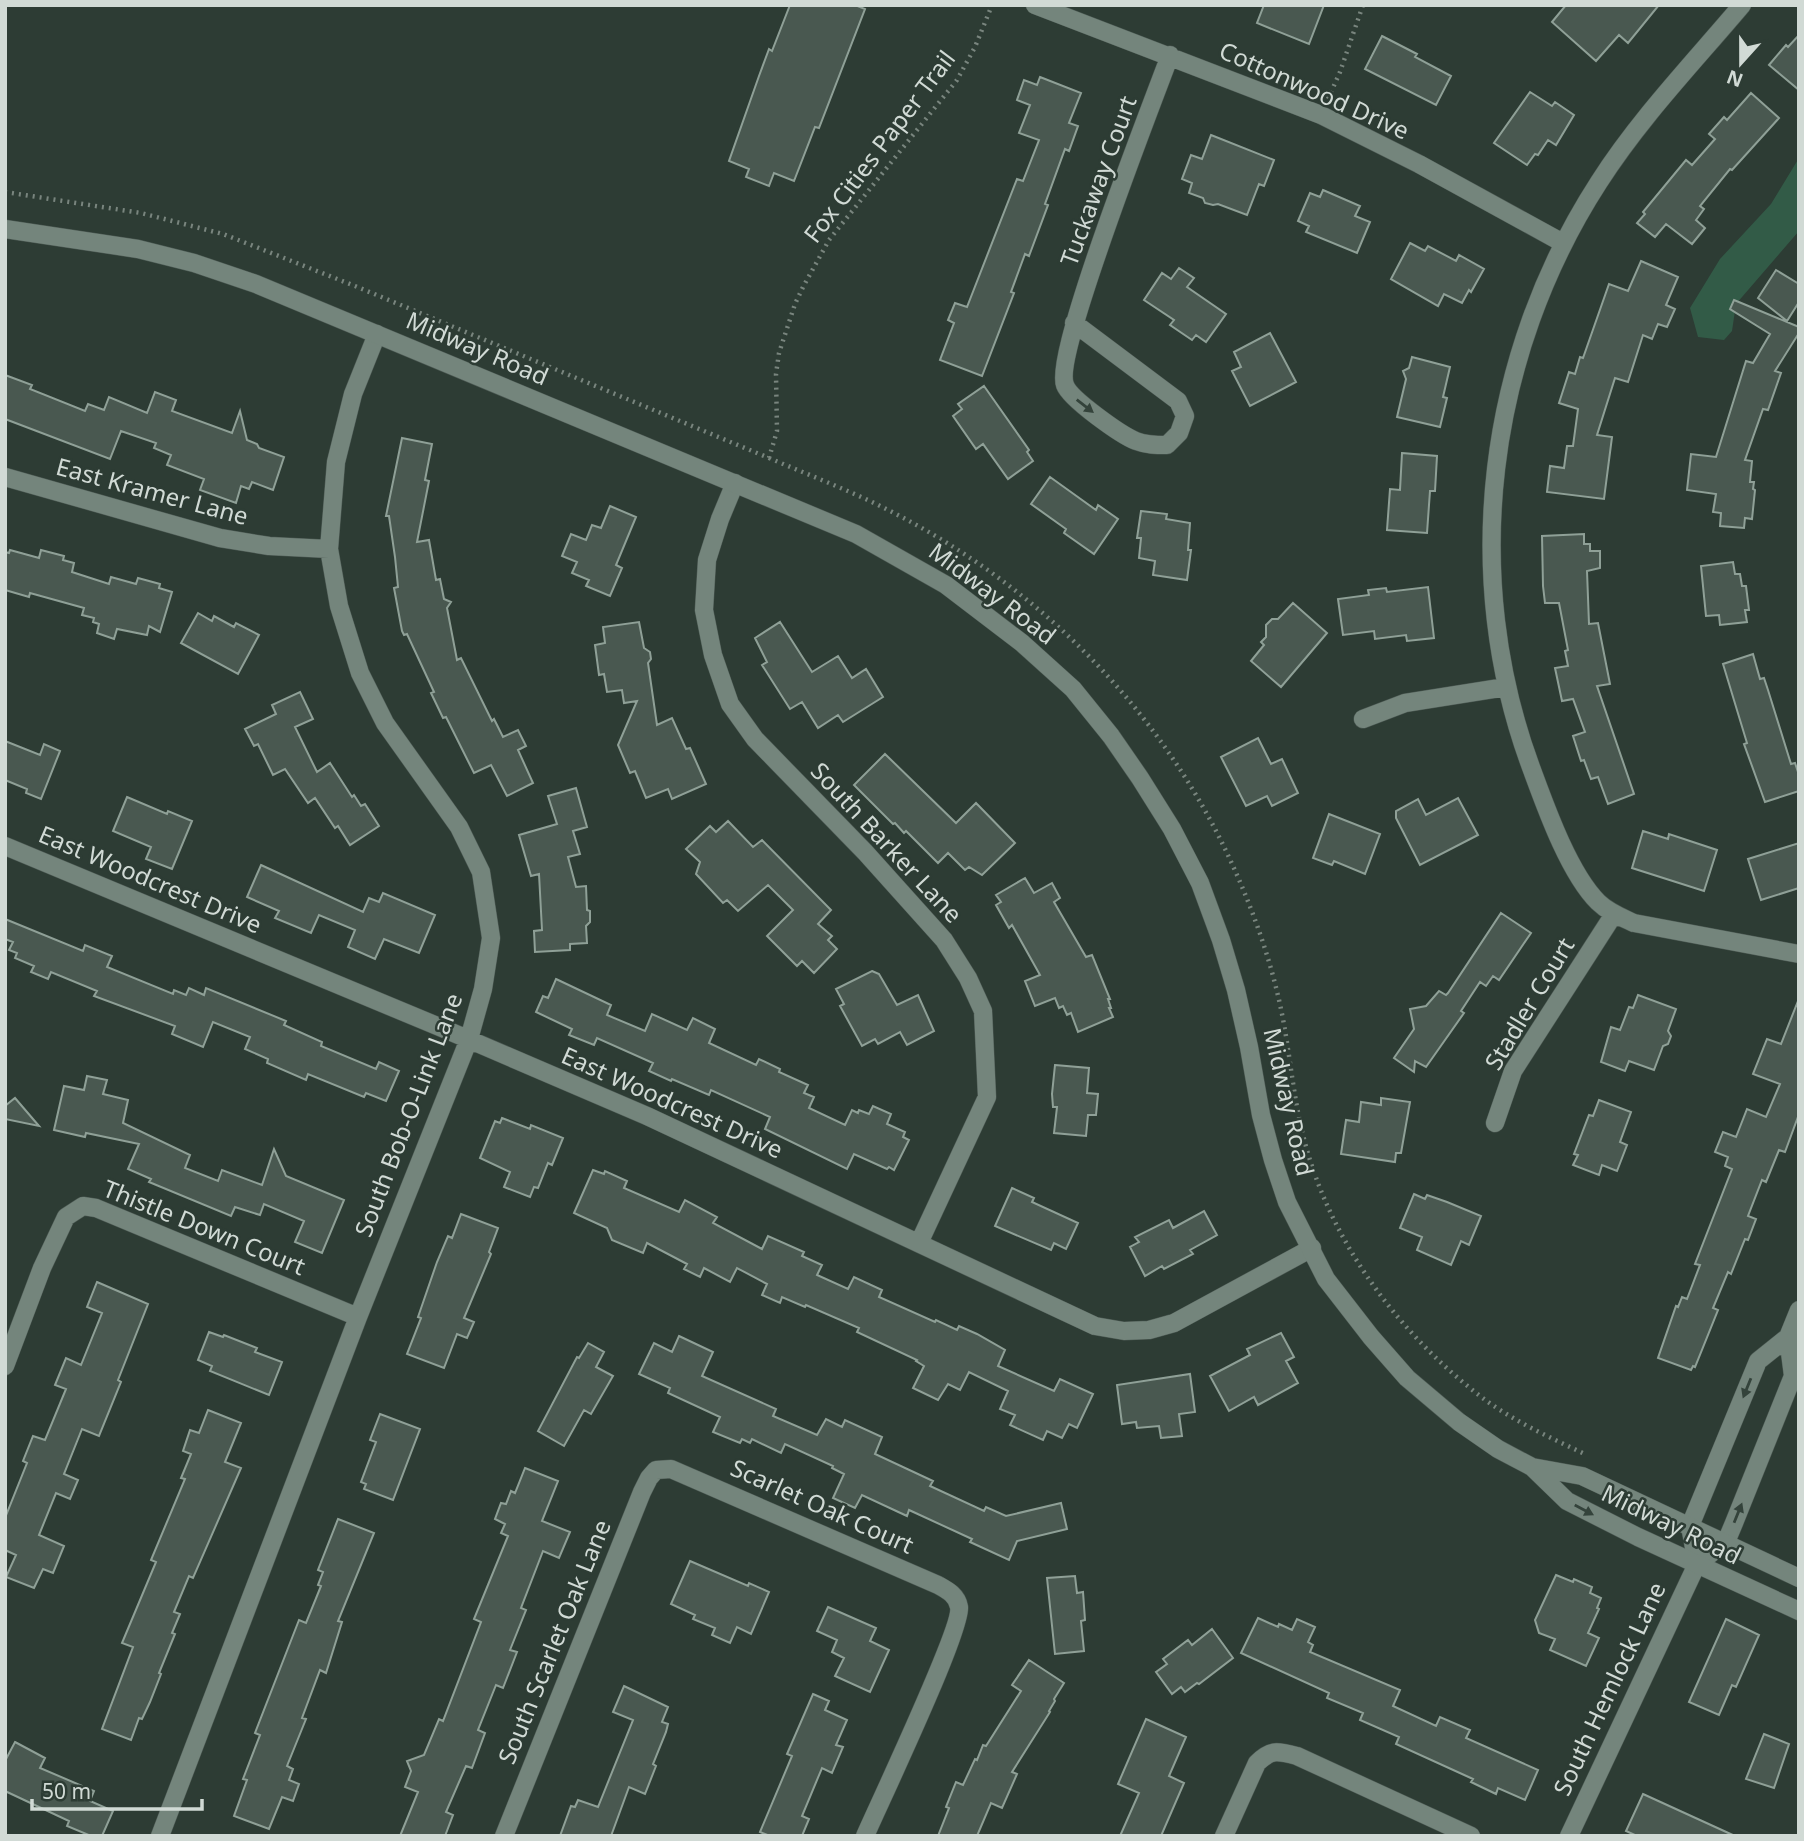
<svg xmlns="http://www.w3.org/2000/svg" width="1804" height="1841" font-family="'Noto Sans',sans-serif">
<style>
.green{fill:#325b47}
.building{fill:#495850;stroke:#8fa097;stroke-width:2}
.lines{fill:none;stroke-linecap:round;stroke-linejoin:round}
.street-casing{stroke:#4d5a54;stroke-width:19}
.secondary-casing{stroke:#4d5a54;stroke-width:19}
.path{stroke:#79857e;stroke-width:4.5;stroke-dasharray:2 5;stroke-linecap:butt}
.street{stroke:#74857c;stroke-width:18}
.secondary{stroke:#74857c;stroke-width:18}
.oneway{fill:#34433b}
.labels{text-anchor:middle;stroke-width:5;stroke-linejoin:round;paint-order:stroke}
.street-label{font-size:24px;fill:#d1dad5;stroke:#2d3c34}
</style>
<rect width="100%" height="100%" fill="#2d3c34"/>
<path class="green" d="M1799,158V231L1736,304L1732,331L1724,340L1698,337L1690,308L1720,259L1771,204Z"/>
<path class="building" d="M790,5H855L865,9L819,128L815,127L794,181L774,173L769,186L746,177L749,169L729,161L759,76L769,49L772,51Z
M1264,5H1324L1309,44L1257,23Z
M1566,5H1659L1628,43L1619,35L1596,61L1552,22Z
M1799,35V90L1769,65L1786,45L1788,47Z
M1382,36L1417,54L1415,57L1451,76L1436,105L1365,69Z
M1040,77L1081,93L1069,123L1078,126L1069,151L1065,149L1045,204L1048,205L1029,256L1025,254L1011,292L1014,293L982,376L940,360L954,323L948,320L955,303L967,307L1017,179L1023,181L1039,140L1019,133L1030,105L1017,100L1024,80L1037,85Z
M1530,92L1552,106L1555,102L1574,115L1556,145L1548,140L1538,155L1535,154L1527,165L1494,143Z
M1751,93L1779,118L1732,170L1730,169L1700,206L1704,209L1696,220L1705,228L1692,244L1666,224L1655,237L1637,223L1645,214L1643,212L1686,160L1692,165L1715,139L1709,134L1724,117L1727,120Z
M1211,135L1274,160L1264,186L1259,184L1247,215L1218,204L1213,205L1205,203L1203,198L1189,193L1192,183L1182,179L1191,155L1202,159Z
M1323,190L1360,206L1355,216L1370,222L1357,253L1306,232L1309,226L1298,221L1310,193L1320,197Z
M1410,243L1425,251L1428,246L1456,261L1459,255L1484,269L1471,292L1469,290L1462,303L1444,294L1438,306L1391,279Z
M1641,261L1678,277L1666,305L1675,309L1667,327L1658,324L1652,339L1643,335L1628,382L1615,378L1597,435L1612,437L1604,499L1547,492L1550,466L1564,468L1567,446H1573L1578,409L1559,403L1569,372L1575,374L1580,357L1583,358L1609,284L1628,291Z
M1179,268L1194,278L1187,287L1226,314L1206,342L1196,335L1192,340L1170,325L1174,320L1144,300L1162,273L1171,279Z
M1776,270L1799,284V302L1787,321L1758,298Z
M1734,300L1799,327V333L1775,371L1781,373L1768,410L1763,409L1745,460L1752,461L1750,482H1754L1753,489L1755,490L1752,519L1745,518L1744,528L1720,526L1721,513L1713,512L1716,494L1687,490L1691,454L1716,457L1746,361L1753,363L1770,334L1730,309Z
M1270,333L1296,382L1250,406L1232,371L1241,367L1234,352Z
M1412,357L1450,367L1443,397L1447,398L1440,427L1397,417L1406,379L1403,371L1409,368Z
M5,375L32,385L30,389L85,411L88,404L104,410L109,397L147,413L155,392L176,400L172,411L232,433L240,411L247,440L257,444L259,448L284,457L273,490L252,482L249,489L241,486L236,503L200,490L204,479L167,465L171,455L154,448L156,443L121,431L110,459L5,419Z
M984,386L1029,450L1027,452L1033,461L1008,479L983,444L976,449L953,416L962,409L958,404Z
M402,438L432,444L425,480L429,481L417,542L429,540L436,580L440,579L444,599L451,602L447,608L457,660L461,658L492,721L494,719L503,737L518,730L526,746L518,750L533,783L507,796L491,765L474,773L446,717L443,718L431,693L434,692L407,634L404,635L402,631L394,588L398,587L395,557L389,516H386Z
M1402,453L1437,456L1435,491H1430L1427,533L1387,530L1390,489L1400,490Z
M1050,477L1096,510L1098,505L1118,519L1094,554L1064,533L1066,529L1031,504Z
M610,506L636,517L616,565L622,568L610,596L586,586L589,580L572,573L577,562L562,556L571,534L586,540L592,525L601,528Z
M1141,511L1167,514L1166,519L1190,523L1188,550H1191L1187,580L1153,575L1155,561L1139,558L1141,538H1137Z
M1584,534V544H1590V551H1600V568L1587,571L1589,624L1598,623L1610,684L1597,686L1634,794L1608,804L1598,777L1591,779L1584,760L1581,761L1573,736L1585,732L1573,699L1562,701L1555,668L1568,666L1565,651L1568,650L1559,603H1545L1543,586L1542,536Z
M10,550L39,558L41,550L64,556L63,560L74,563L72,572L109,584L111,577L136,584L138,578L160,584L159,588L172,592L160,632L149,626L147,635L117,629L114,639L97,633L99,624L93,622L94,618L82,615L84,608L30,593L29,597L5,590V552L9,553Z
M1733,562L1735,574H1740L1742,586H1746L1749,610H1745L1747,622L1720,625L1719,615L1706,616L1701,566Z
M1428,587L1434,638L1407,641L1406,635L1375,639L1374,631L1343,635L1338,599L1369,595L1368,590L1386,588L1387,592Z
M1293,603L1327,633L1281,687L1251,661L1264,645L1261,642L1266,637V625L1272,619H1278Z
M198,613L212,621L214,616L234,627L236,623L259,635L238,674L181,643Z
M639,622L644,648L650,652L651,659L648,663L657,725L672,718L686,749L690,748L706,784L672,799L668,789L646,798L635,771L630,773L618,745L637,701L624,703L622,690L607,692L604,674L599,675L595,645L605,643L603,627Z
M780,622L812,672L838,656L852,678L866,669L883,697L843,722L838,715L818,728L802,702L790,709L762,665L767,662L755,638Z
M1753,654L1760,679L1764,678L1768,690L1791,764L1795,763L1799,775V791L1765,802L1744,744L1747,743L1723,664Z
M300,692L313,719L295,727L317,772L330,763L352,797L354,795L361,806L365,804L379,826L350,845L338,826L335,828L315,798L308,803L285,769L273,775L258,744L254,746L245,729L276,714L272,705Z
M1258,738L1271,764L1282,759L1298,793L1272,806L1267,796L1246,806L1221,757Z
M5,741L40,755L44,744L60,751L41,799L26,793L27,789L5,780Z
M885,754L956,823L976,803L1015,843L982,875L969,867L965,870L948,853L938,863L906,831L904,833L895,823L893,824L854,785Z
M576,788L587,827L573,831L580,854L568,857L576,887L586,886L587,910L590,911V922L586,926L587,943L570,944V950L535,952L534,931L542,930L539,874L531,876L519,835L557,824L548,796Z
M127,797L167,814L168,811L192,821L172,869L146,859L151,847L113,831Z
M1458,798L1478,835L1420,865L1396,818V811L1418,799L1426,815Z
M1329,814L1380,834L1365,874L1334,861L1332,865L1313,858Z
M728,821L753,847L762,840L831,910L818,924L832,936L828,940L837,949L814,973L802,961L797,966L767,936L793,910L768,885L738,911L727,900L723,903L696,874L700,862L686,849L710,826L716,832Z
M1643,831L1668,839L1669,834L1717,850L1704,891L1632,868Z
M1799,843V888L1761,900L1748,859Z
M261,865L363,912L369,898L379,902L383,893L435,915L419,953L384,939L375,959L348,947L355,930L319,915L311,933L275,918L279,911L247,897Z
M1025,878L1034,893L1052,883L1060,898L1054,902L1086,957L1092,955L1110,999H1108L1111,1008H1109L1113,1017L1078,1032L1071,1013L1067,1015L1063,1006L1059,1008L1055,998L1035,1006L1025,981L1040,975L1012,925L1009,928L996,905L1001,902L996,895Z
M1501,913L1531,933L1499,980L1493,976L1486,986L1480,982L1461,1011L1464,1013L1426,1067L1415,1061L1414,1072L1394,1058L1414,1029L1410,1009L1426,1006L1439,991L1446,995L1448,993Z
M5,919L83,951L85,945L112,956L107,967L173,994L174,990L186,995L189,988L204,995L206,988L286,1021L284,1025L322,1042L321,1046L376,1069L379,1062L399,1071L386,1101L366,1093L364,1097L308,1074L306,1080L267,1063L268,1059L245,1049L250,1037L213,1022L203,1047L172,1034L175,1026L94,996L97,991L51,972L48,979L31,972L34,966L15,958L17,953L9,950L13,942L5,939Z
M872,971L879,974L897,1005L918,995L934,1031L907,1045L900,1032L878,1044L875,1039L862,1046L840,1006L844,1004L836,989Z
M556,979L611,1005L607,1015L645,1031L652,1014L687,1030L693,1018L715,1029L709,1043L756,1065L759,1059L780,1069L779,1072L808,1085L804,1093L814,1097L809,1108L845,1125L852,1110L858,1113L859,1110L869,1114L873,1106L891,1114L887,1124L905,1132L903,1137L909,1140L894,1170L889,1167L887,1169L854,1154L847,1169L765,1129L770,1117L711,1090L709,1095L672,1079L671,1081L649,1071L653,1063L597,1038L594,1045L569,1035L572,1029L536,1012L543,996L548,998Z
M1638,995L1676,1009L1668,1031L1671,1036L1668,1044L1663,1046L1654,1070L1629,1061L1625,1071L1601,1062L1611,1027L1620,1030L1629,1007L1633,1008Z
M1798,1001L1799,1114L1785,1152L1779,1150L1766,1182L1762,1180L1748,1216L1756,1219L1748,1240L1745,1239L1731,1274L1728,1272L1713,1308L1718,1310L1695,1367L1693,1366L1691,1370L1658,1358L1676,1306L1678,1307L1682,1297L1687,1299L1700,1265L1695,1264L1732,1169L1725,1166L1728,1157L1715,1152L1723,1132L1736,1137L1747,1109L1766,1117L1780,1084L1753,1074L1767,1039L1781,1044Z
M1055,1065L1089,1068L1087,1093L1098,1094L1096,1115H1088L1086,1136L1054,1133L1057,1107H1053L1052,1094Z
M87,1076L107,1080L103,1094L128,1100L123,1123L190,1155L185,1168L218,1181L222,1170L262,1185L274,1149L286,1176L344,1200L322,1253L295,1242L304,1221L264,1204L260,1215L235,1207L231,1216L149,1182L151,1179L128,1169L139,1144L86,1133L85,1137L54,1130L64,1086L84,1090Z
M15,1098L39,1126L5,1119V1106Z
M1381,1098L1410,1102L1401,1153H1396L1395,1162L1341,1154L1346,1120L1359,1122L1361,1102L1381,1105Z
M1599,1100L1631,1112L1620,1142L1627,1145L1617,1171L1602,1165L1599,1175L1573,1165L1578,1155L1574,1154L1589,1115L1593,1116Z
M502,1118L530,1129L531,1125L563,1138L552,1165L548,1163L538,1188L534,1187L530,1197L504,1187L510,1172L480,1158L495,1121L500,1123Z
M593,1170L604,1174L605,1171L627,1181L624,1188L679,1212L685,1200L717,1217L713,1223L762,1249L768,1236L804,1252L802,1256L822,1265L817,1275L848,1289L854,1277L882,1290L879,1297L935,1322L936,1320L957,1330L959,1326L977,1334L1005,1350L998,1366L1054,1391L1060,1379L1093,1394L1077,1428L1069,1424L1062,1438L1047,1431L1043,1440L1010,1425L1015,1415L1000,1409L1008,1391L969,1372L960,1390L948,1384L938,1400L913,1388L924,1366L916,1361L917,1360L857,1332L859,1328L806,1305L805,1307L782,1297L780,1303L762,1295L767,1284L737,1268L730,1282L704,1268L700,1277L684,1269L687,1264L647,1243L643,1253L612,1240L607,1228L574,1213Z
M1012,1188L1034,1198L1032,1202L1078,1223L1066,1249L1054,1243L1051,1250L995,1226Z
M1414,1194L1425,1199L1427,1195L1447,1202L1481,1216L1469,1245L1461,1241L1451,1265L1417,1250L1422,1237L1400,1228Z
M1204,1211L1217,1235L1190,1250L1193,1254L1164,1269L1162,1266L1145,1276L1130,1247L1139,1242L1135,1237L1169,1220L1173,1228Z
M461,1214L498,1228L489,1252L491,1254L464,1318L474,1322L467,1338L457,1334L444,1368L407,1354L421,1318L418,1317L437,1262L448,1236L452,1238Z
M97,1282L148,1304L118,1380L121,1382L99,1436L82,1429L64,1474L78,1480L70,1499L56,1493L39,1535L64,1546L53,1573L43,1569L34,1588L6,1577L16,1555L5,1550V1518L27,1463L23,1461L33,1436L45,1440L66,1389L55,1385L66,1358L81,1365L102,1313L87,1307Z
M209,1332L223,1337L224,1335L257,1348L255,1352L282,1362L269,1395L210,1371L212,1366L198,1360Z
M1281,1333L1294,1357L1286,1361L1298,1383L1258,1405L1254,1397L1229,1411L1210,1376L1250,1355L1247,1349Z
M679,1336L713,1352L702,1376L776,1409L773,1416L817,1435L826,1419L842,1427L845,1420L882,1437L875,1454L933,1481L930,1486L984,1511L986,1507L1006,1516L1061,1503L1067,1529L1017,1541L1009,1560L970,1542L972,1539L909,1510L907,1516L862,1495L855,1508L833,1498L844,1474L832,1468L833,1466L785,1444L781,1453L752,1439L750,1443L742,1439L740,1443L713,1432L720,1417L668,1393L670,1388L639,1374L654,1343L672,1352Z
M588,1343L604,1352L596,1367L613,1376L591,1414L584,1410L564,1446L538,1431L577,1357L579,1358Z
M1190,1374L1195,1412L1179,1414L1182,1436L1161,1438L1159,1426L1137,1428L1136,1422L1122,1424L1117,1385Z
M208,1410L241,1423L225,1462L241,1468L193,1578L189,1576L174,1612L180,1614L172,1633L175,1634L159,1673L161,1674L150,1702L142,1719L139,1718L131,1740L102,1729L133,1647L122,1643L156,1562L151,1560L185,1479L181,1478L191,1454L183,1451L190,1430L199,1433Z
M380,1414L420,1429L393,1500L364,1489L366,1484L361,1482L376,1442L370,1440Z
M525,1468L558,1481L542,1521L570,1532L559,1558L543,1551L521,1608L526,1610L510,1650L517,1652L503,1688L496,1685L478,1730L485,1733L472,1768L466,1766L446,1812L453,1815L445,1836H400L418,1792L405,1787L411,1771L407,1761L424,1755L439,1719L443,1721L481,1622L474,1619L508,1536L501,1533L505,1524L495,1519L501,1503L506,1504L511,1491L515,1493Z
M338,1519L374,1533L338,1621L342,1622L326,1673L320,1670L302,1718L306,1719L287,1766L293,1769L289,1780L299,1784L293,1801L282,1797L269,1829L234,1816L247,1780L243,1779L260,1735L255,1733L299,1620L306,1623L321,1586L318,1585L323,1572L318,1570Z
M690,1561L748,1586L749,1583L769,1592L751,1634L737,1627L730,1643L712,1635L715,1628L693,1619L695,1615L671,1604Z
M1556,1575L1573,1582L1574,1579L1592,1587L1590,1593L1601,1598L1597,1608L1599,1609L1588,1633L1599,1638L1586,1666L1550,1650L1555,1639L1539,1633L1535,1620Z
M1075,1576L1077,1593L1083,1592L1085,1620L1081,1621L1084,1651L1055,1654L1047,1578Z
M828,1607L876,1628L870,1641L889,1650L870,1692L835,1676L844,1658L832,1652L837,1640L817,1631Z
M1258,1618L1278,1627L1279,1624L1292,1630L1297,1619L1315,1627L1308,1642L1313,1645L1310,1652L1400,1690L1393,1706L1436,1726L1440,1717L1470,1730L1466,1738L1538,1770L1525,1800L1498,1788L1496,1794L1471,1782L1473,1779L1396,1744L1399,1737L1360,1720L1363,1713L1327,1698L1329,1693L1241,1653Z
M1726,1619L1759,1635L1736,1687L1732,1685L1719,1715L1689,1702Z
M1212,1629L1233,1658L1199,1684L1197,1683L1185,1692L1181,1687L1172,1694L1156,1672L1167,1664L1163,1659L1188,1640L1192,1645Z
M1029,1660L1064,1683L1054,1699L1055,1701L1049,1711L1050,1712L1012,1772L1017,1774L1002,1808L991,1803L977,1836H938L949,1808L946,1807L956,1782L963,1785L975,1759L977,1760L983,1745L986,1746L1021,1691L1012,1685Z
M624,1686L668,1707L662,1722L668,1724L666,1732L653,1764L656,1766L645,1794L629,1787L611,1836H560L571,1806L575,1807L578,1800L598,1807L633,1720L613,1712Z
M813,1694L829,1701L825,1710L847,1720L836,1745L843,1747L832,1773L822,1768L802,1816L809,1819L802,1836H770L760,1832L792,1756L787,1754Z
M1146,1719L1186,1737L1169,1776L1184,1783L1161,1836H1120L1139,1793L1118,1784Z
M1764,1734L1789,1744L1774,1788L1746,1779Z
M15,1742L45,1758L40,1768L94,1791L90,1801L113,1811L102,1836H91L67,1826L69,1821L5,1791V1761Z
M1643,1794L1735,1836H1637L1626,1831Z"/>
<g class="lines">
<defs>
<path id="street" d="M1035,5L1321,115L1419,164L1563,243
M1742,5C1693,63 1640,118 1599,182C1487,355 1459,576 1532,770C1546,808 1569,873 1598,902C1608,912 1621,917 1634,923L1799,954
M1074,323L1178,401L1185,416L1179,433L1167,445C1156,445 1146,445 1136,441C1121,435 1070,399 1065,385C1053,354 1153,102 1170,55
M5,477L220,538L269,546L329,549
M735,483L720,519L707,560L704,610L713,655L730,704L755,739L865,852L944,940L968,978L983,1011L987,1097L919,1243
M1363,719L1405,703L1506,687
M5,846L442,1028L647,1116L1095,1326L1124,1331L1149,1330L1174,1323L1312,1248
M1495,1123L1513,1071L1614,914
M5,1366L42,1268L66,1217L83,1206L96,1208L358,1317
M1697,1564L1690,1526L1758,1361L1788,1337
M160,1836L358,1317L469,1039L483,989L491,938L481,872L459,827L385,723L360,673L339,606L329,549L336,462L353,394L377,334
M504,1836L642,1492L649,1478L656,1470L671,1469L938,1585C947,1590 957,1595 959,1607C963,1627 879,1804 865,1836
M1224,1836L1257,1763C1271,1749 1278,1751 1297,1756L1471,1836
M1569,1836L1697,1564L1726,1542L1734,1523L1793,1376L1788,1337L1799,1310"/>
<path id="secondary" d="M5,229L138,249L194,263L256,284L856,534L946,585L1022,643L1073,689L1111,736L1140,778L1172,829L1200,883L1221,940L1236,990L1249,1047L1261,1115L1273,1160L1287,1202L1326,1279L1371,1337L1407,1378L1459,1422L1498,1449L1532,1467L1567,1501L1638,1537L1799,1611
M1532,1467L1582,1476L1799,1578"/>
</defs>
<use href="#street" class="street-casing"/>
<use href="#secondary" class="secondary-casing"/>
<path class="path" d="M1328,99L1340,72L1363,5
M5,192L141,213L223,234L355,286L769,458L777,431L776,374L779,353L795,304L803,287L829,240L957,80L975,47L992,5
M769,458C811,476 854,492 894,513C1038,587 1157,706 1227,853C1251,904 1271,959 1282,1014C1290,1054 1293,1095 1303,1135C1328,1238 1396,1331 1480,1396C1511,1420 1551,1438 1587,1455"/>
<use href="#street" class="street"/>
<use href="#secondary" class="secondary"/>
</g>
<defs><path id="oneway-solid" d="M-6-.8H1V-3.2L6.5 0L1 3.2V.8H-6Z" transform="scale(1.75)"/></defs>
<g class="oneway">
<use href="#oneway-solid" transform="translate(1085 406) rotate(38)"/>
<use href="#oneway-solid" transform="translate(1747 1388) rotate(112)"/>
<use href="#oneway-solid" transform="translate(1584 1510) rotate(28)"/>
<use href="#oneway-solid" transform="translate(1738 1513) rotate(-68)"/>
</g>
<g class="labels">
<g class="street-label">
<text transform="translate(1314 91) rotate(24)" y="8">Cottonwood Drive</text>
<text transform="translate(880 147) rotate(-53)" y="8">Fox Cities Paper Trail</text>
<text transform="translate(1099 181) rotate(-70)" y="8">Tuckaway Court</text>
<text transform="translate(477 349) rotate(23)" y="8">Midway Road</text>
<text transform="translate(152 492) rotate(15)" y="8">East Kramer Lane</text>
<text transform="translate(992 594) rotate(37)" y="8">Midway Road</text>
<text transform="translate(886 843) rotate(47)" y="8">South Barker Lane</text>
<text transform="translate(150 880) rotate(23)" y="8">East Woodcrest Drive</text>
<text transform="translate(1530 1004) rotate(-59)" y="8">Stadler Court</text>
<text transform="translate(1288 1102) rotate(77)" y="8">Midway Road</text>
<text transform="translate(672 1103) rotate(24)" y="8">East Woodcrest Drive</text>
<text transform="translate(409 1115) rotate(-69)" y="8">South Bob-O-Link Lane</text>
<text transform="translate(204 1228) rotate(22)" y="8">Thistle Down Court</text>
<text transform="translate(822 1507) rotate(24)" y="8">Scarlet Oak Court</text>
<text transform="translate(1671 1525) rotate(26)" y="8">Midway Road</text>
<text transform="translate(555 1642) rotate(-68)" y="8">South Scarlet Oak Lane</text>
<text transform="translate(1610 1689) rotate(-65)" y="8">South Hemlock Lane</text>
</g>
</g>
<rect width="1804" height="1841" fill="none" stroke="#d1dad5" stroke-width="14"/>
<g transform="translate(1741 63) rotate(201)" stroke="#2d3c34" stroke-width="5" paint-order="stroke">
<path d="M0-5L12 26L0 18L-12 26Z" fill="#d1dad5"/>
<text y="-10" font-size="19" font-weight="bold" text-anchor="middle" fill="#d1dad5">N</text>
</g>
<path d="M32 1799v10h170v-10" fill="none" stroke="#d1dad5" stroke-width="3.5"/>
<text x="42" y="1799" font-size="21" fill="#d1dad5" stroke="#2d3c34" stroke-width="5" paint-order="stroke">50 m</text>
</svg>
